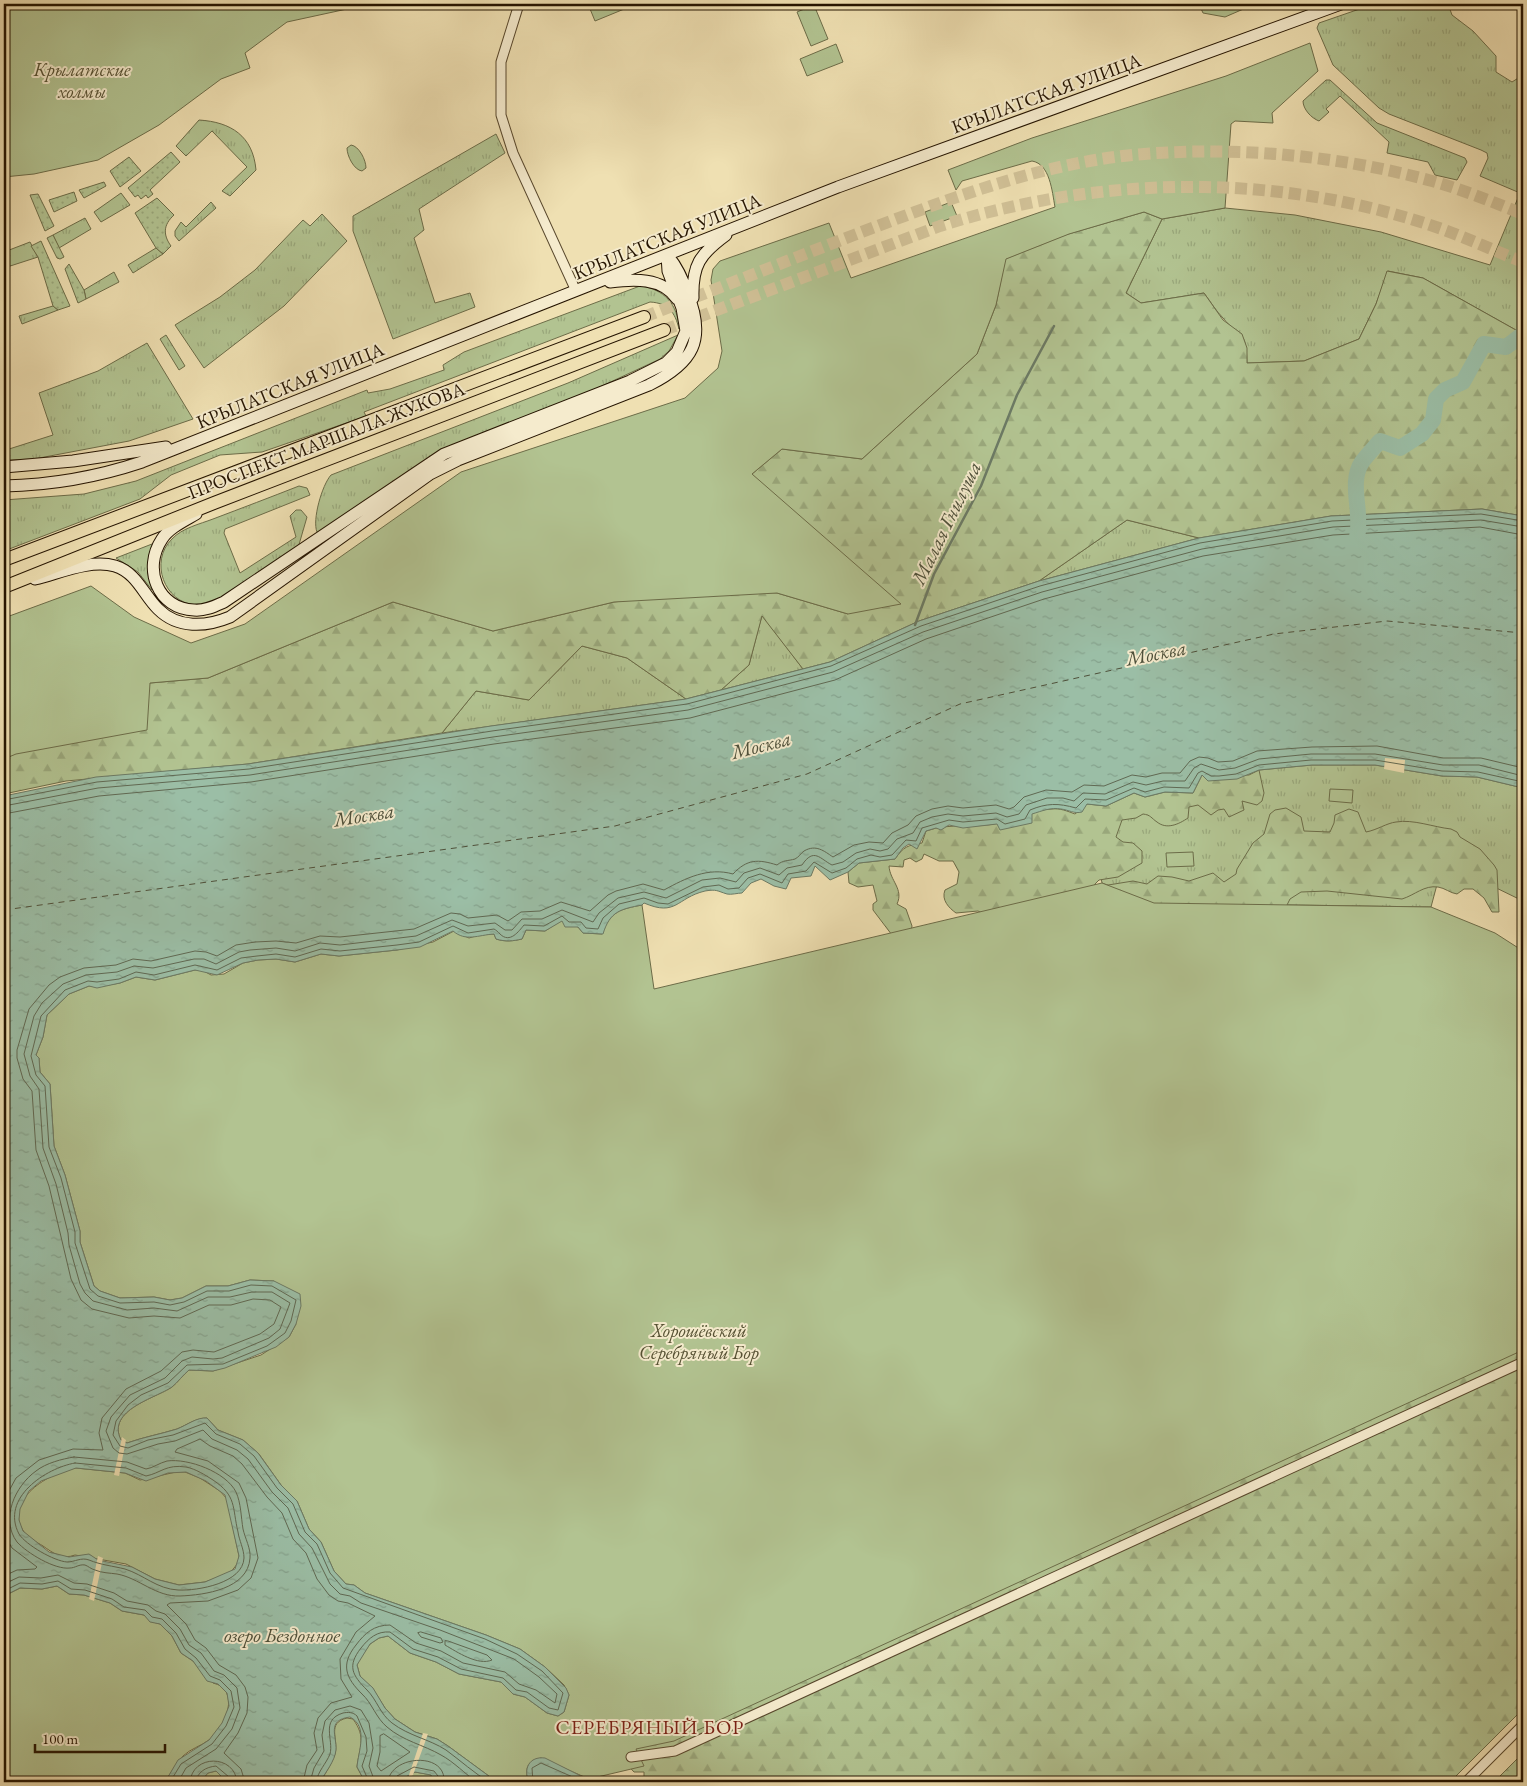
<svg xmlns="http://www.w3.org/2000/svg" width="1527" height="1786" font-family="'EB Garamond',serif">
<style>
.grass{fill:url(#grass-tufts);stroke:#6c6c48}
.forest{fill:url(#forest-firs);stroke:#6c6c48}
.park{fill:#b2c391;stroke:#6c6c48}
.garden{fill:url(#garden-dots);stroke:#6c6c48}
.water{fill:url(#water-ripples);stroke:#6c7a64;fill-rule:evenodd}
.pier{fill:#efe0b2}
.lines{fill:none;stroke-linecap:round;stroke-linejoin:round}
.shore{stroke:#606953;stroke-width:1}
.stream{stroke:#6c7a64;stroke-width:2.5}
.river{stroke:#9bbea6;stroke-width:16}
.ferry{stroke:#4e503a;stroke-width:1;stroke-dasharray:6 5;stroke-linecap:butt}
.primary-tunnel{stroke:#d1c197;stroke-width:12;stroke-dasharray:12 6;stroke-linecap:butt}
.street-casing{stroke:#58472c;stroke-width:11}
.secondary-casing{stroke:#251400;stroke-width:13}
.primary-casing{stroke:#251400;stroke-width:14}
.street{stroke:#f5ebcd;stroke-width:9}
.secondary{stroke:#f5ebcd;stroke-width:11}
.primary{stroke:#efe0b2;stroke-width:12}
.labels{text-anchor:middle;stroke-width:4;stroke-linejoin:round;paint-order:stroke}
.park-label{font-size:19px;font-style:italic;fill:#565133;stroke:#f5ebcd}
.street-label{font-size:19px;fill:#251400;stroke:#f5ebcd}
.water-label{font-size:20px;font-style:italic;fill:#4e503a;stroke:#f5ebcd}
.neighbourhood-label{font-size:20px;letter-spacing:1px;fill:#7a1f14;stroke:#f5ebcd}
</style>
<defs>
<pattern id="grass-tufts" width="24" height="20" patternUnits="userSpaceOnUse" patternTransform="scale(1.25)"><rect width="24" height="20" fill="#b2c391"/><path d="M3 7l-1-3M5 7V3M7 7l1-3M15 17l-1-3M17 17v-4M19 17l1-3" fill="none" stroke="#99a77b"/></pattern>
<pattern id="forest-firs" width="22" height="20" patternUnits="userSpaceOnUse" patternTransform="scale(1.25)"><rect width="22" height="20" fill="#b2c391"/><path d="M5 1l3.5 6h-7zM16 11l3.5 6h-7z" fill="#99a77b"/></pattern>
<pattern id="garden-dots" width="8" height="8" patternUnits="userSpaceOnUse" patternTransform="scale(1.25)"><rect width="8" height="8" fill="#b2c391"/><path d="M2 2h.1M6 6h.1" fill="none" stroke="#99a77b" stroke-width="1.8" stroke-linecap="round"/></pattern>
<pattern id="water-ripples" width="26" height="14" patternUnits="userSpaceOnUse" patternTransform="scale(1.25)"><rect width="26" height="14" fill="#9bbea6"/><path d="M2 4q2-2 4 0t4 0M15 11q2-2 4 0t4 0" fill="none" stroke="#85a28d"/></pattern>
</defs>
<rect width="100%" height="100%" fill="#efe0b2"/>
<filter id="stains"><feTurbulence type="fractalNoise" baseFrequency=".004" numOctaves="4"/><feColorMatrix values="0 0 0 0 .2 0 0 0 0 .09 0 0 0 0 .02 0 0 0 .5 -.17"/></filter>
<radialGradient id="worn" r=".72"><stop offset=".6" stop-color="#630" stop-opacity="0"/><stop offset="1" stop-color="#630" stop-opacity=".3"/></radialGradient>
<path class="grass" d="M1374,4H1448L1452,15L1473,31L1496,56V72L1512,82L1523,75V334L1423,278L1388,271L1376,304L1359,339L1304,361L1247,363C1246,328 1241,340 1223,318C1216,311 1210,301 1204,293L1141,303L1126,293L1162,219L1225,208L1295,215L1381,232L1490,265L1520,193L1480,176L1488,158L1487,153L1481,150L1389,114L1379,108L1333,65L1317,28L1319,23Z
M1326,80H1330L1377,123L1465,158L1467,162L1457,180L1435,175L1428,162L1387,153L1389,142L1340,96L1326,109L1329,112L1319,121C1311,118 1303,109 1303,101Z
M199,120C231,122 253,136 256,170L230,196L222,191L247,167L212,131L186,156L176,146Z
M496,134L505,153L419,209L424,230L414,238L435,303L470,293L475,307L393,339L353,231V216Z
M121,193L130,205L101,222L94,212Z
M211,202L216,208L179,241L175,236V231L181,222L186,227Z
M322,214L347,241L284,306L204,368L175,325L220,297L255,270L303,220L310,226Z
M85,218L91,229L59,248L53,235Z
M30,242L38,257L4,268V252Z
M156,248L163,254L133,273L128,265Z
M114,272L119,282L86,299L84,290Z
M640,286C664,289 678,304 679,329C675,312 668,303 650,302L364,412L366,416L358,419L262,452L220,455L171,475L140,499L4,551V500L84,494L136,481L367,390L368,393L390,389L444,370L443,365L464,352Z
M53,306L58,310L22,324L19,316Z
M166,335L185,366L179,370L160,339Z
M678,335L669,351L660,359L574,399L441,451L404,474L324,531L317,532C312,520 322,485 331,475L568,383Z
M147,343L193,419L129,441L34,459L4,460V446L6,450L53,435L39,393L98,371Z
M299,486L307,488L310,495L225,529L224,533L240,573L296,537L290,516L296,510H301L307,517L298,548L221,598C213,601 205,606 196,605C164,603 149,561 172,539C182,528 200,524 213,519C242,508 271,497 299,486Z
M1127,520L1199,538L1039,581Z
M152,544L153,546L152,590L138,572L116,558Z
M762,615L803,669L721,690L749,665Z
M582,646L627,658L686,699L442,733L476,691L529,700Z
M1312,765H1375L1442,776L1477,777L1523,788V901L1443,862L1431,907L1154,903L1102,883L1087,804L1259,770Z"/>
<path class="forest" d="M1199,4H1255L1225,17L1203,13Z
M1144,212L1162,219L1126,293L1141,303L1204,293L1223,320L1242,334L1247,348V363L1304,361L1359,339L1376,304L1387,271L1423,278L1523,334V516L1482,509L1331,516L1199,538L1127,520L1039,581L919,621L830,662L803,669L762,616L749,665L721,690L686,699L627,658L582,646L529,700L476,691L442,733L248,764L66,781L4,794V759L150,683L208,678L393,602L493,631L614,602L715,590L777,593L848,614L778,503L752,474L782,449L862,459L977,354L996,305L1005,259L1065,235Z
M1259,770L1264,793L1262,801L1257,805L1242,801L1244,810L1229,817L1224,809L1218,810L1211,815L1198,805L1189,807L1188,818C1179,824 1167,830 1157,822C1151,818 1151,815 1143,814L1136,818L1122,820L1116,837L1123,842L1133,843L1142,851V863L1118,877L1099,880L1093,886L993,918L978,911L956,913C949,908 941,900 945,890L957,884L959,872L953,861H939L924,854L922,859L916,862L910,858L904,860L903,867L889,866C890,881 904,889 897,904L906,909L912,926L911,932L895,939L873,910V904L877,901L873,885L858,887L849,883L848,872L859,863L895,859C903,847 908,845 922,843L926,831C951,822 974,829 999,823C1016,820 1035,809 1052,809C1060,808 1067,811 1075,814L1087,804L1106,806L1134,793L1145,797L1165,792L1193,793L1202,775H1249Z
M1286,808L1301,817L1304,831L1330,832L1334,823L1335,815L1349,809L1358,812L1366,832C1377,830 1387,823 1396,822C1413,819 1433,827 1451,829L1457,832L1460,837L1480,849L1494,865L1497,870L1499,912H1492L1484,898L1473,889H1464L1457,894C1450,893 1445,888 1438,887C1424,885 1415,895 1402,899L1327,891L1301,892L1290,899L1286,907L1523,1090V1709L1450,1782L651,1781L644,1777V1772H634C603,1741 583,1702 551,1672C506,1631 432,1618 376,1595L1102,886L1133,881L1147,884L1158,876L1172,877L1189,881L1213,873L1224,882L1236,874L1237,869L1253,843L1264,834L1270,814L1275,810Z
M1523,1753V1782H1494Z"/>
<path class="park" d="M4,4H370L287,22L245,53L250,68L221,79L159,125L98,160L34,174L4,177Z
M588,4H633L634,5L595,21Z
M814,5L828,39L811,46L797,12Z
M1310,43L1318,71L1272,113L1273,123L1235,121L1231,124L1225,208L1162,219L1144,212L1069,234L1006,259L996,305L977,354L862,459L782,449L752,474L901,604L848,614L777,593L614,602L493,631L393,602L208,678L150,683L147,730L16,754L4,759V618L91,586L134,617L191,643L245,624L461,472L685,398L718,368L722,351L711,280L713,269L720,261L829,223L851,278L1055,207C1052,191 1050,164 1032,161L962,181L956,190L948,170L1032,138L1226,76Z
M836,44L843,62L807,76L800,59Z
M351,145C359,146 366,160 366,168L362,171C354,170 347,156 347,148Z
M951,202L957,216L930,226L925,212Z
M1330,789L1353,790L1352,803L1329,801Z
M1193,852L1194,866L1167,867L1166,853Z
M1102,883L1154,903L1431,907L1495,933L1523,951V1350L674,1741L636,1749L644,1766L589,1779L541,1758C527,1760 524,1770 529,1782H497L448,1746L437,1739L415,1732L395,1719L385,1708L373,1689L360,1676L357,1665L359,1660L370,1644L379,1638L388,1636L410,1653L436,1662L459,1674L501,1682L513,1694L525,1697L547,1713L558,1716L564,1712L569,1695L564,1685L545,1667L520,1649L486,1635L365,1593L354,1585L346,1584L334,1571L321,1542L309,1529L297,1501L281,1485L259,1454L243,1440L218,1430L207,1418C196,1418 187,1425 177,1429C161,1434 144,1437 127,1443L121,1440C106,1410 156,1398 172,1387C178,1382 183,1375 189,1370L213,1371L261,1355L289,1337L296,1324L274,1281L250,1280L228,1286H206L182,1298L170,1300L154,1297L120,1298L100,1291L94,1286L80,1242V1231L65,1175L54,1146L50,1084L40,1072L39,1058L36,1055L43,1037L47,1015L69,994L89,986L97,987L120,983L136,977L155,980L195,970H202L211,975L224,974L243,963L258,960L276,959L295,962L321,954L339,956L397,950L433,942L454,931L469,938L479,935L494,934L496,939C506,942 513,941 522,939L526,930L545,931L562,920L578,927L583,933L602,934C610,911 621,909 642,905L654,989Z
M76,1468L125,1473L140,1480L176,1472H185L200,1478L220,1491L227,1499L239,1556L238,1563L230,1573L205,1582L179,1585L155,1579L126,1564L75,1555C62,1560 53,1553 43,1546C37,1542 28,1539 24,1532C2,1500 50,1472 76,1468Z
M57,1586L69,1594L84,1595L110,1603L122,1611L144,1615L150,1621L160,1624L172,1636L181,1653L193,1661L213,1683C241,1689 226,1728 209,1740C201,1746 190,1749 183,1756C176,1764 170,1774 165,1782H4V1596L20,1588L42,1589Z
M347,1718L353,1719C367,1738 359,1748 357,1767L365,1782H320C325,1774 332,1763 335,1754C339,1739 326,1723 347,1718Z
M216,1771L227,1782H200L208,1773Z
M415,1772L432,1775L433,1782H396Z"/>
<path class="garden" d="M171,152L180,162L150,190L153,194L148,198L146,195L141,199L138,195L135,197L128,188Z
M129,157L141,171L120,187L110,171Z
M104,182L106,186L84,198L79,190Z
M74,192L77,201L54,212L49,200Z
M38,194L54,226L45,231L30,195Z
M157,198L174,215C163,225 163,235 171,246L163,254L156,248L135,213Z
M53,235L64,257L60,259L57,258L47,238Z
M41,241L70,306L58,310L53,306L38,257L31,246Z
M69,264L84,290L86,299L78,303L65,269Z"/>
<path class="water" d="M1482,509L1523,516V788L1477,777L1442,776L1375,765H1312L1259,770L1237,779L1208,781L1202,775L1193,793L1165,792L1145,797L1134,793L1106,806L1087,804L1082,812C1074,814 1069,810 1061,809C1051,807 1042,811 1032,814V823L1000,830L997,824L963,828L949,825L941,830L936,828L926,831L917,849L909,844L903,848L895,859L859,863L848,872L830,880L815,866L811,876L791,878L786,889L774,886L761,879L751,883L742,893C738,893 731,895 727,894C717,891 717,889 705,891C676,898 677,917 644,903L642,905C621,909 610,911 603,934L583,933L578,927H565L562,921L545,931L526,930L522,939C513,941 506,942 496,939L494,934C478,935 466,942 453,931L420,947L397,950L339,956L321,954L295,962L276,959L258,960L243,963L217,975L195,970L155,980L136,977L120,983L97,988L89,986L69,994L47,1015L43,1037L36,1055L39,1058L40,1072L50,1084L54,1146L65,1175L80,1231V1242L94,1286L100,1291L120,1298L154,1297L170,1300L182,1298L206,1286H228L250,1280L274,1281L300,1294L301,1306L296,1324L289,1337L276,1347L225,1368L213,1371L189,1370C183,1375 178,1382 172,1387C156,1398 106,1410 121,1440L127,1443C144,1437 161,1434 177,1429C187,1425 197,1417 207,1418L218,1430L243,1440L258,1453L281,1485L297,1501L309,1529L321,1542L334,1571L346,1584L354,1585L365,1593L486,1635L520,1649L545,1667L566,1688L569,1695L564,1712L558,1716L547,1713L525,1697L513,1694L501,1682L459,1674L436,1662L410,1653L388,1636L379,1638L370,1644L357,1665L360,1676L373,1688L385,1708L395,1719L415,1732L437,1739L448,1746L497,1782H433L431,1775L415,1772L396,1782H365L357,1767C358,1752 369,1727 350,1717C326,1720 337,1736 336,1750C335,1761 325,1773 320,1782H227L216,1771L208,1773L200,1782H165L178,1760L209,1740L222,1723L229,1706L227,1693L218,1684L207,1681L193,1661L181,1653L172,1636L160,1624L150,1622L144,1615L122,1611L110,1603L84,1595L69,1594L57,1586L42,1589L20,1588L4,1596V796L96,777L248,764L491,726L686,699L830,662L919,621L1039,581L1199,538L1331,516ZM76,1468L125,1473L146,1481L168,1473L186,1472L206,1481L225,1495L239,1556L235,1569L205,1582L179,1585L155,1579L132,1567L98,1560L89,1554L69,1557L49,1552L23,1531L19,1520L20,1509L29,1491L41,1481Z
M545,1758L593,1782H529C523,1769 529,1756 545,1758Z"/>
<path class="pier" d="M1385,758L1405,760L1404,773L1384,769Z
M122,1437L126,1440L119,1476L114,1475Z
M98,1556L103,1558L94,1601L89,1599Z
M423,1733L428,1734L413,1775L408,1778Z"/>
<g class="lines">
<path class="shore" d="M4,800L97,782L249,769L492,731L687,704L831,666L921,626L1040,586L1200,543L1332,521L1481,514L1523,521
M4,806L98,788L250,775L493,737L688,710L833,672L923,632L1042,592L1202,549L1333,527L1481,520L1523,527
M4,814L99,796L251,782L494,744L690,718L835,680L926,639L1044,599L1203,556L1333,535L1480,527L1523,535
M74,1457L127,1462L146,1469C153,1468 159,1463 167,1461C188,1458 226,1472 236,1492C241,1503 241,1517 243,1529C245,1538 251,1549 250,1558C248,1589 205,1595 180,1596C156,1597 139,1578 117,1574C110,1573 102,1573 95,1570C91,1569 88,1566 85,1565C79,1564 75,1568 70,1568C55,1570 27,1553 17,1542C0,1519 15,1486 36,1471C46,1463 62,1459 74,1457Z
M75,1463L126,1468L146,1476C161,1473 166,1464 186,1467C196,1469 205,1475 213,1480C237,1496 232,1507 238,1532C239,1540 244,1549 244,1558C243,1583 198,1591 178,1590C157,1589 144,1575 125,1569C113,1566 101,1565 89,1560C81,1557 75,1562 67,1562C54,1561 26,1545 19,1534C0,1498 46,1468 75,1463Z
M4,1500L16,1478L39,1460L73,1449L103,1450L99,1433L102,1418L126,1389L161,1371L182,1352L193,1350L214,1352L260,1334L274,1324L281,1307L270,1300L253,1299L231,1305H209L180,1318L154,1316L129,1318L92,1309L81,1300L71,1279L49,1186L36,1150L32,1091L23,1079L17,1058V1050L29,1009L49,985L60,977L84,968L116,965L133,959L151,961L195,951L206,952L217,956L236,945L255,942L276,941L296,943L320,936L340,937L414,929L451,913L460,914L468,918L497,915L508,921L521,912L540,911L561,902L590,911L608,895L616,891L643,884L664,890C686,878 708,867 733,874C747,859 758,859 777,865C783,860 788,861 795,859C799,857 801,853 804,851C816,844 824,851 833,857L854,845L869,842L883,843L892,833L908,825L916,816L932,809L948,806L963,808L996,805L1009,809L1014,807L1024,797L1046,790L1072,792L1084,785L1104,786L1132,775L1146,777L1162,773H1180L1190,761L1199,757L1208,758L1218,762L1233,761L1257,751L1312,747L1377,746L1443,758H1481L1523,768
M4,1534L12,1548L37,1567L35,1569L17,1570L4,1576
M4,1584L19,1577L41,1578L58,1575L74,1583L87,1584L114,1593L127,1601L148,1605L156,1611L165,1614L180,1629L189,1645L201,1653L214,1671L224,1675L237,1688L240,1708L232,1729L216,1749L186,1768L178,1782
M4,1591L20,1583L42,1584L58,1581L71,1589L85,1590L112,1599L124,1607L145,1610L152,1617L162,1619L176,1633L185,1649L196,1658L210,1676L220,1680L231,1691L234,1707L226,1726L212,1744L181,1764L170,1782
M421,1632L441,1638L443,1642L440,1643L421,1637L418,1633Z
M448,1641L487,1655L492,1660C478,1666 457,1652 445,1645V1641Z
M384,1734L410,1752L381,1771L377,1766L380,1752V1736Z
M190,1782C192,1754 235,1754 237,1782
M196,1782C197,1772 206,1767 216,1766L229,1777L231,1782
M245,1782L241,1769L224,1753L238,1733L247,1713L248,1697L245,1687L236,1675L219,1665L206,1648L195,1640L186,1624L167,1605L170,1603L208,1601L238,1590L251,1578L258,1558L246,1498L239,1483L208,1461L175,1452L177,1449L200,1439L210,1446L233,1456L242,1464L267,1497L282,1513L293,1539L306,1553L317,1579L329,1595L338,1601L348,1603L375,1616L356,1632L340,1659L341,1679L352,1697L331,1703L318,1718L314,1733L317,1750L307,1765L303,1782
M310,1782L314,1768L324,1751L322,1735L325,1721L335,1710L350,1706L361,1710L369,1723L373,1748L369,1766L375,1782
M316,1782C318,1771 326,1764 330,1754C334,1740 320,1720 343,1713C348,1712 353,1712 357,1716L366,1737L367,1751L362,1766L369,1782
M388,1782C390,1755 447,1751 444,1782
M394,1782L397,1776L414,1767L434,1771L438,1776V1782
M477,1782C465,1774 454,1762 441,1755C424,1745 403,1741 387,1727C376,1718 372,1703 362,1694C346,1678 340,1665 356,1645C365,1633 374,1625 390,1625L416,1643L441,1651L463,1663L505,1672L519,1684L536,1690L555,1703L557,1694L539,1677L514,1659L440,1630L361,1603L350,1596L340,1594L330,1584L312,1548L299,1534L288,1508L272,1492L248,1459L237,1450L212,1439L203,1430L175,1441L158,1444L127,1454L119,1453L113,1448L106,1431L111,1417L130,1395L165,1378L182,1361L192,1357L213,1359L222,1358L269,1338L280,1329L290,1303L272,1292H252L230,1297H208L177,1311L154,1308L127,1310L93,1301L85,1293L80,1284L69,1245L68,1233L56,1184L43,1148L39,1089L30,1076L24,1054L34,1016L42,1003L63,984L86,975L117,972L134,966L153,968L194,959H204L216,964L239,952L250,950L276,948L295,951L320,943L340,945L416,936L452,920L468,926L495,923L505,930H512L522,919H542L562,910L593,922L599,913L618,898L644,892L666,898L702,880L720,878L736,882L744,873L760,868L779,875L787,868L802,865C814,847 820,859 832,865L843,862L856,853L870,849L880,851L888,849L897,839L913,833L920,822L932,817L948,814L963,816L996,813L1007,817L1019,814L1026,805L1047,798H1063L1074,801L1083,793L1105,794L1133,782L1146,785L1163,781H1185L1194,768L1201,764L1219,770L1235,768L1259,759L1311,754H1375L1443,765H1479L1523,776
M489,1782C474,1773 461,1761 446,1750C429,1739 409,1736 392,1723C380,1714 377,1700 367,1690C352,1675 347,1666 361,1648C369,1638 377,1631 390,1632L413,1649L438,1657L461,1669L503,1678L516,1690L527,1692L549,1708L558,1710L563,1693L542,1671L517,1654L485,1639L343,1588L330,1573L317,1544L305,1532L293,1504L277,1488L254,1456L240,1444L216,1434L205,1423L173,1435L148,1440L128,1448L120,1446L113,1435L116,1421L128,1405L141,1395L168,1383L187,1365L223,1364L267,1346L285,1333L291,1321L296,1300L272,1286L251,1285L229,1291H207L184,1302L170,1305L154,1302L120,1303L98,1296L90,1289L75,1243V1232L61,1178L49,1147L45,1086L36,1075L31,1056L41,1016L65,990L88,981L97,982L119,979L136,972L154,975L195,965L217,970L241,958L257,956L276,954L295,957L321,949L340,951L397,945L419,942L453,926L468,933L494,929C496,930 498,932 500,934C510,944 519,931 524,925L544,926L562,916L569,922H581L586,928L598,929L603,918L619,904L644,898L658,903L668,904L703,887L719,885L728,889L739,888L748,878L760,874L782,883L788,874L806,871L814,862L832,873L846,868L857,859L871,855L880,857L892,855L906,840L916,841L922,828L949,820L963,822L997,819L1005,824L1025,819L1030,810C1047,803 1058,803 1076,808L1085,799L1106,800L1134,788L1145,792L1164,787L1189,788L1198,773L1202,771L1211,776H1219L1236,774L1259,765L1311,760H1375L1442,771L1478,772L1523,782
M533,1782L532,1768L541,1763L584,1782"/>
<path class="stream" d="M915,625L934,574L981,486L1017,395L1054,326"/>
<path class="river" d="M1357,537C1363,513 1348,483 1362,462C1367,455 1374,448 1380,441L1400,448L1422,434L1433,420L1436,399L1445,390L1463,382L1484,344L1506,347L1523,334"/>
<path class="ferry" d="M4,910L615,826L807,774L960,704L1274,634L1387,621L1523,633"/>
<path class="primary-tunnel" d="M644,317C714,290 784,262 854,235C941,202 1030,167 1123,156C1224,145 1334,154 1432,181C1464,190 1493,202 1523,214
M664,330L940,226C1101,175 1278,172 1439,228C1467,238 1495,251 1523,262"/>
<defs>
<path id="street" d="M519,4L501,62V115L513,153L576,291
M631,1757L675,1751L1523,1362
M1466,1782L1523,1725"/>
<path id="secondary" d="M610,282C633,279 662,277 677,299
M693,298C692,265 700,254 726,235
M4,467L73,461L166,447
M4,486C51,485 97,477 142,462L838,187L1341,4
M196,514C184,521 169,528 162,539C142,569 158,609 194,610C205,611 215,606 224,602L444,454L630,381L666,363L677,352L686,331L682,308L668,271L667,255
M35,579C60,573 90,559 115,566C137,573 143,594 158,609C178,629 206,627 230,617L430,474L458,460L649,385C693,363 707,340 687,292C682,278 677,266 667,255"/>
<path id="primary" d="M4,560L644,317
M4,587L214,503L664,330"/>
</defs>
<use href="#street" class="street-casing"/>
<use href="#secondary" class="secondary-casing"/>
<use href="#primary" class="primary-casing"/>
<use href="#street" class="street"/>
<use href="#secondary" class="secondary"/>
<use href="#primary" class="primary"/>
</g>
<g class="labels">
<g class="park-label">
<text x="82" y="76">Крылатские<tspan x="82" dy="22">холмы</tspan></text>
<text x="699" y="1337">Хорошёвский<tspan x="699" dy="22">Серебряный Бор</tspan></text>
</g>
<g class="street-label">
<text transform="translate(1046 93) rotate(-20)" y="7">КРЫЛАТСКАЯ УЛИЦА</text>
<text transform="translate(667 236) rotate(-22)" y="7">КРЫЛАТСКАЯ УЛИЦА</text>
<text transform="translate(290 385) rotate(-22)" y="7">КРЫЛАТСКАЯ УЛИЦА</text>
<text transform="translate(326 440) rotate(-21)" y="7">ПРОСПЕКТ МАРШАЛА ЖУКОВА</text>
</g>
<g class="water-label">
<text transform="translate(946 523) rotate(-64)" y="7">Малая Гнилуша</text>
<text transform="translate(1156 653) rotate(-11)" y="7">Москва</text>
<text transform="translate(761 745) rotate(-14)" y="7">Москва</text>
<text transform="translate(364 815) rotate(-9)" y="7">Москва</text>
<text x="282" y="1642">озеро Бездонное</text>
</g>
<g class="neighbourhood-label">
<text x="650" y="1734">СЕРЕБРЯНЫЙ БОР</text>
</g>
</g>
<rect width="1527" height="1786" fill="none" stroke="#efe0b2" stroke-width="20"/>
<rect x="5" y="5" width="1517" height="1776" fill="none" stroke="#251400" stroke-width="2.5"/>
<rect x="10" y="10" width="1507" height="1766" fill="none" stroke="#251400"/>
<path d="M35 1744v8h130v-8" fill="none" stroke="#251400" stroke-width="2.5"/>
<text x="42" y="1744" font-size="15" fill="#251400" stroke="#f5ebcd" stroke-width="4" paint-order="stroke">100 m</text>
<rect width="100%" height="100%" filter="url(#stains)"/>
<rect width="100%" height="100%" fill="url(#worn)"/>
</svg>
